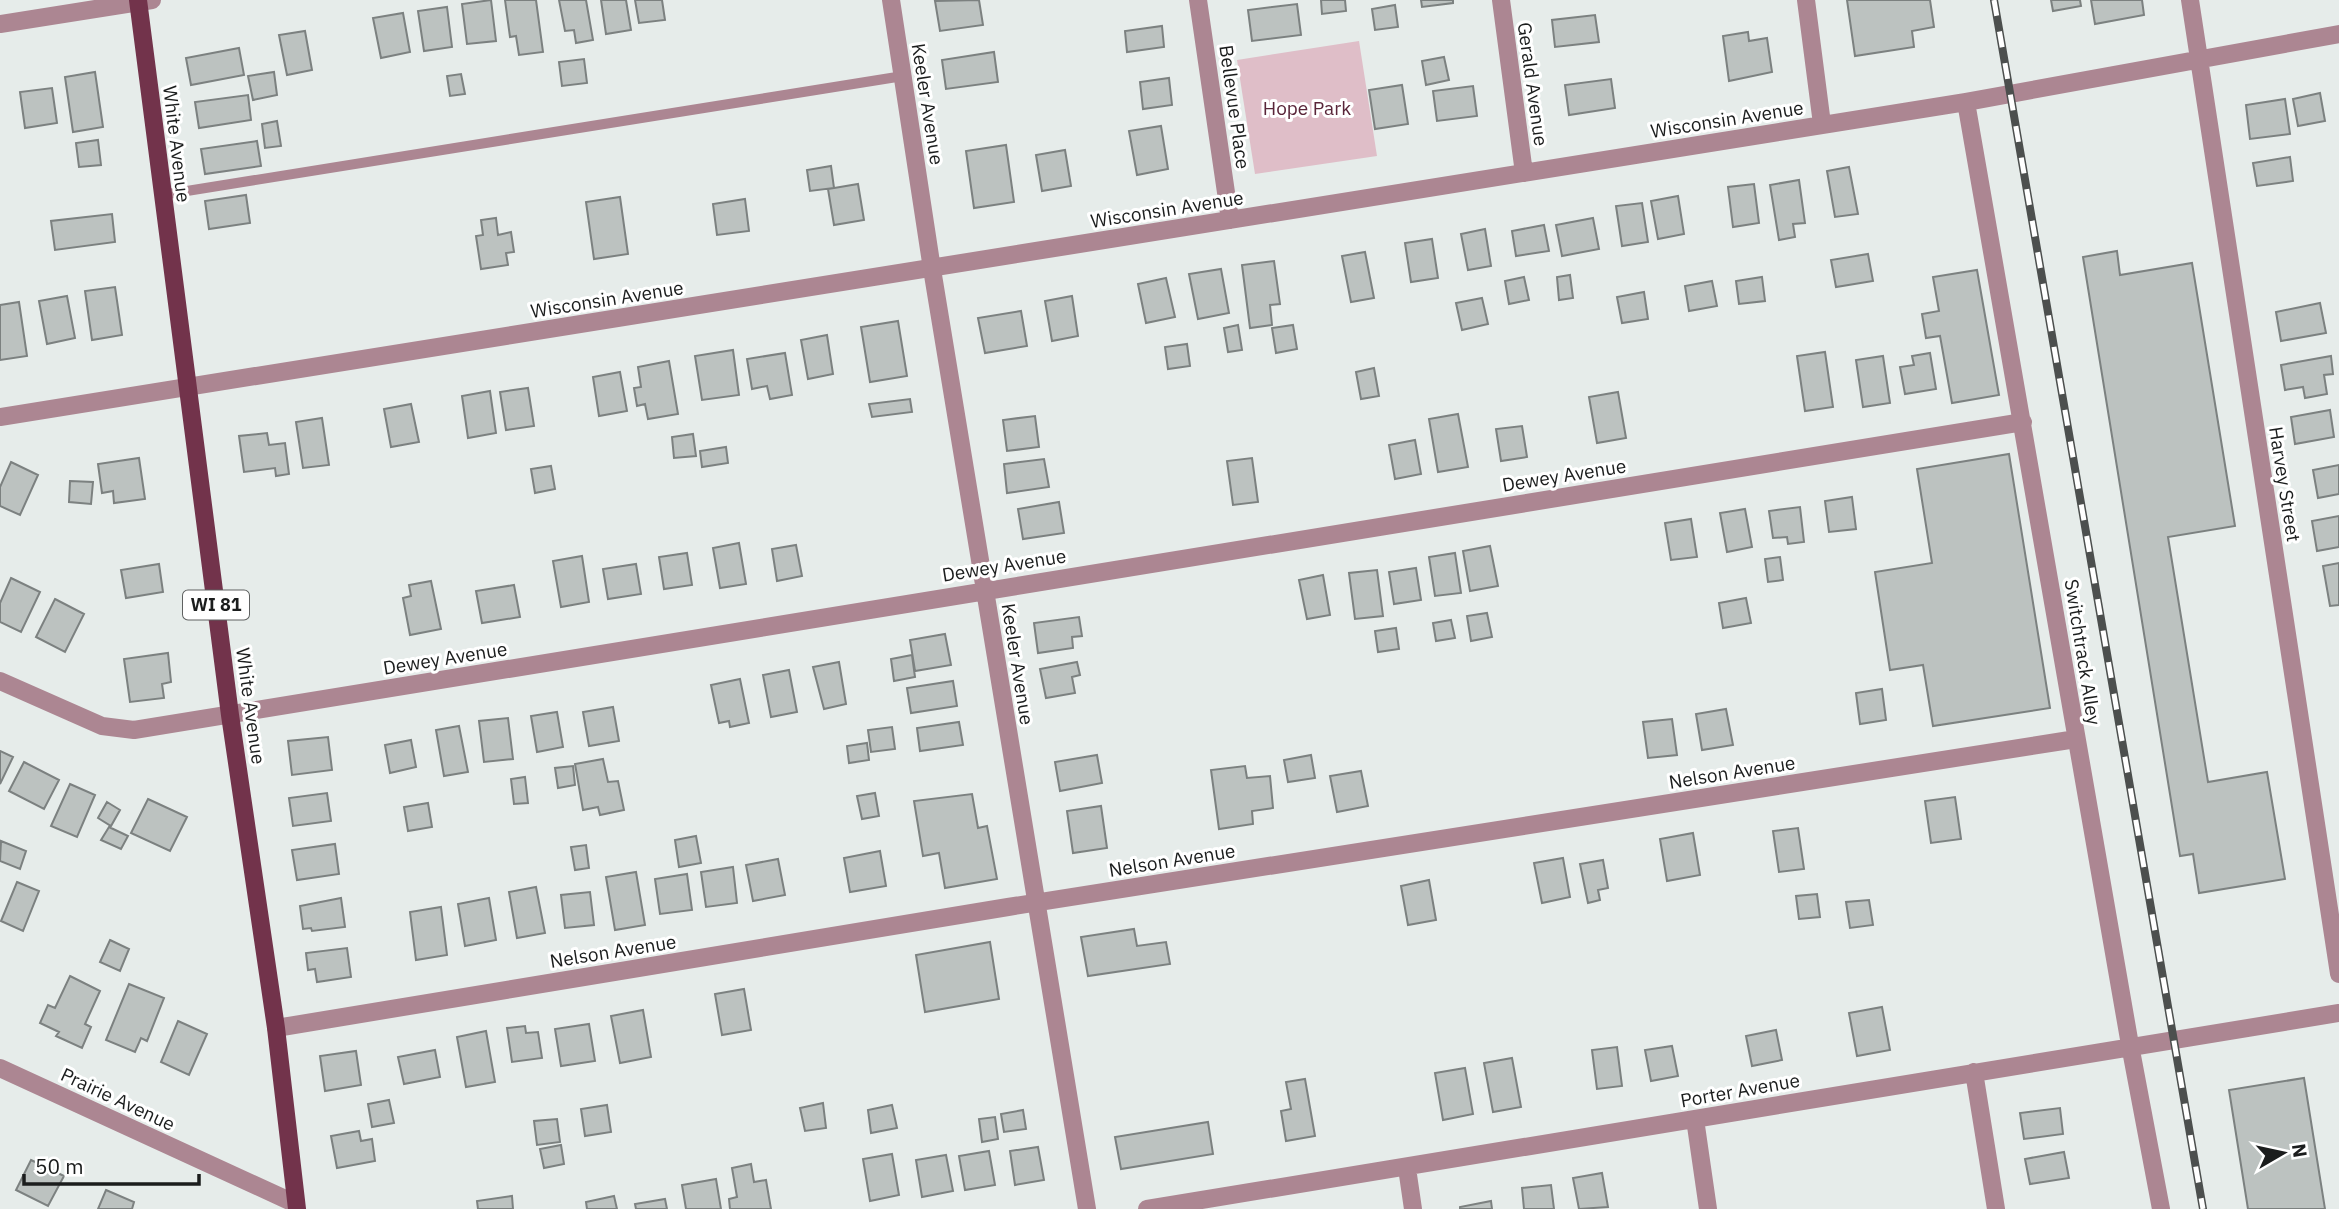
<svg xmlns="http://www.w3.org/2000/svg" width="2339" height="1209" font-family="'IBM Plex Sans',sans-serif">
<style>
.green{fill:#dfbec8}
.building{fill:#bcc2c0;stroke:#7c8180;stroke-width:2}
.lines{fill:none;stroke-linecap:round;stroke-linejoin:round}
.service{stroke:#ac8692;stroke-width:10}
.minor{stroke:#ac8692;stroke-width:18}
.tertiary{stroke:#ac8692;stroke-width:18}
.primary{stroke:#72334b;stroke-width:18}
.rail-casing{stroke:#4c4f4e;stroke-width:8}
.rail{stroke:#fff;stroke-width:5;stroke-dasharray:16;stroke-linecap:butt}
.labels{text-anchor:middle;stroke-width:6;stroke-linejoin:round;paint-order:stroke}
.shield{fill:#fff;stroke:#5f6161;stroke-width:2}
.shield-label{font-size:18px;font-weight:bold;fill:#1b1d1d}
.street-label{font-size:19px;fill:#1b1d1d;stroke:#fff}
.park-label{font-size:19px;fill:#592539;stroke:#fff}
</style>
<rect width="100%" height="100%" fill="#e6ecea"/>
<path class="green" d="M1359,41L1377,156L1255,174L1237,60Z"/>
<path class="building" d="M491,0L496,41L467,44L462,4Z
M505,0H536L543,52L519,55L516,36L510,37Z
M559,0H586L593,40L576,43L574,30L565,31Z
M601,0H626L631,30L606,34Z
M635,0H662L665,20L639,23Z
M979,0L983,25L940,31L935,1Z
M1321,0H1345L1346,11L1322,14Z
M1421,0H1453V3L1422,7Z
M1847,0H1930L1934,27L1912,31L1914,47L1855,56Z
M2051,0H2080L2081,6L2053,11Z
M2091,0H2142L2144,15L2095,24Z
M1297,4L1301,35L1252,41L1248,10Z
M1395,5L1398,27L1375,30L1372,9Z
M447,7L452,47L424,51L418,11Z
M403,13L410,52L381,58L373,18Z
M1595,15L1599,42L1555,47L1552,20Z
M1162,26L1164,47L1127,52L1125,31Z
M305,31L312,70L287,75L279,35Z
M1748,32L1749,41L1767,38L1772,72L1729,81L1723,36Z
M239,48L244,75L191,85L186,58Z
M994,52L998,82L946,89L942,60Z
M1444,57L1449,80L1426,85L1422,61Z
M584,59L587,83L562,86L559,62Z
M95,72L103,127L73,132L65,77Z
M274,72L277,95L253,100L248,76Z
M461,74L465,94L450,96L447,76Z
M1169,78L1172,105L1143,109L1140,82Z
M1611,79L1615,108L1569,115L1565,85Z
M1402,85L1408,124L1375,129L1369,90Z
M1473,86L1477,116L1437,121L1433,91Z
M52,88L57,123L25,128L20,92Z
M2320,93L2325,121L2298,126L2293,99Z
M248,95L251,120L199,128L195,102Z
M2285,99L2290,134L2250,139L2246,105Z
M277,121L281,146L265,148L262,124Z
M1161,126L1168,169L1137,175L1129,131Z
M98,140L101,165L79,167L76,143Z
M257,141L261,166L205,174L201,149Z
M1006,145L1014,202L974,208L966,151Z
M1065,150L1071,186L1042,191L1036,155Z
M2290,157L2293,181L2257,186L2253,163Z
M831,166L834,188L810,191L807,170Z
M1849,167L1858,214L1835,217L1827,171Z
M1799,180L1805,223L1793,224L1795,237L1779,240L1770,185Z
M858,184L864,220L834,225L828,189Z
M1754,184L1759,223L1733,227L1728,187Z
M246,195L250,223L209,229L205,201Z
M1678,196L1684,234L1658,239L1651,201Z
M620,197L628,254L594,259L586,202Z
M745,199L749,231L717,235L713,204Z
M1642,203L1648,242L1622,246L1616,206Z
M112,214L115,242L55,250L51,221Z
M496,218L498,235L511,232L514,252L506,253L508,265L481,269L476,236L483,235L481,220Z
M1593,218L1599,249L1562,256L1556,225Z
M1544,225L1549,251L1516,256L1512,231Z
M1485,229L1491,266L1468,270L1461,234Z
M1432,239L1438,278L1411,282L1405,243Z
M2117,251L2120,275L2192,263L2235,526L2168,537L2208,782L2267,772L2285,879L2199,893L2193,854L2180,856L2083,257Z
M1365,252L1374,298L1351,302L1342,256Z
M1868,254L1873,281L1836,287L1831,260Z
M1274,261L1280,304L1270,305L1272,325L1250,328L1242,265Z
M1221,269L1229,313L1198,319L1189,274Z
M1977,270L1999,395L1952,403L1940,336L1926,338L1922,314L1939,311L1933,277Z
M1570,275L1573,298L1559,300L1557,277Z
M1524,277L1529,300L1509,304L1505,281Z
M1762,277L1765,301L1739,304L1736,281Z
M1166,278L1175,317L1146,323L1138,284Z
M1712,281L1717,306L1689,311L1685,286Z
M115,287L122,335L92,340L85,291Z
M1644,292L1648,319L1622,323L1617,297Z
M67,296L75,338L47,344L39,301Z
M1072,296L1078,336L1052,341L1045,301Z
M1482,298L1488,324L1462,330L1456,303Z
M19,302L27,356L0,360V305Z
M2320,303L2326,333L2281,341L2276,312Z
M1021,311L1027,346L985,353L978,318Z
M898,321L907,376L870,382L861,327Z
M1238,325L1242,350L1228,352L1224,328Z
M1293,325L1297,349L1276,353L1272,328Z
M827,335L833,374L808,379L801,340Z
M1187,344L1190,366L1168,369L1165,347Z
M733,350L739,395L702,400L695,356Z
M1825,352L1833,407L1805,411L1797,356Z
M785,353L792,395L770,399L767,386L752,389L747,359Z
M1930,353L1936,389L1905,394L1900,367L1914,365L1912,356Z
M1883,356L1890,403L1863,407L1856,360Z
M2331,356L2333,374L2324,375L2327,394L2305,398L2303,387L2285,390L2281,365Z
M669,361L678,414L648,419L645,404L637,406L634,388L641,387L638,367Z
M1374,368L1379,396L1361,399L1356,372Z
M620,372L627,411L599,416L593,377Z
M528,388L534,426L506,430L500,392Z
M490,391L496,433L468,438L462,396Z
M1618,392L1626,438L1597,443L1589,397Z
M910,399L912,412L872,417L869,404Z
M411,404L419,442L391,447L384,409Z
M2330,410L2334,437L2295,444L2291,417Z
M1458,414L1468,467L1438,472L1429,419Z
M1035,416L1039,447L1007,451L1003,420Z
M322,418L329,465L303,468L296,422Z
M1522,426L1527,457L1501,461L1496,429Z
M267,433L269,445L285,443L289,474L276,476L275,468L244,472L239,436Z
M693,434L696,456L674,458L672,437Z
M1415,440L1421,474L1395,479L1389,445Z
M726,447L728,463L702,467L700,451Z
M2009,454L2050,708L1933,726L1923,665L1890,670L1875,572L1932,563L1917,469Z
M139,458L145,499L114,503L113,491L102,493L98,464Z
M1252,458L1258,502L1233,505L1227,461Z
M1044,459L1049,487L1007,493L1004,464Z
M11,462L38,475L20,515L0,506V487Z
M2339,465V494L2318,498L2313,470Z
M551,466L555,489L535,493L531,469Z
M70,481L93,482L91,504L69,502Z
M1852,497L1856,529L1829,532L1825,501Z
M1059,502L1064,533L1023,539L1018,509Z
M1800,507L1804,542L1788,544L1787,537L1773,538L1769,511Z
M1745,509L1752,547L1727,552L1720,513Z
M2339,516V547L2317,551L2312,521Z
M1691,519L1697,557L1671,560L1665,523Z
M739,543L746,584L720,588L713,548Z
M796,545L802,576L777,581L772,549Z
M1490,546L1498,586L1470,591L1463,551Z
M687,553L692,585L664,589L659,557Z
M1455,553L1461,593L1435,596L1429,557Z
M582,556L589,602L561,607L553,561Z
M1780,557L1783,580L1768,582L1765,559Z
M2339,563V605L2330,606L2323,566Z
M159,564L163,592L126,598L121,570Z
M636,564L641,594L608,599L603,569Z
M1416,568L1421,600L1394,604L1389,572Z
M1377,570L1383,616L1355,619L1349,573Z
M1323,575L1330,615L1307,619L1299,580Z
M11,578L40,592L21,632L0,622V603Z
M431,581L441,629L410,635L403,598L411,596L409,585Z
M514,585L520,617L482,623L476,591Z
M1746,598L1751,623L1723,628L1719,603Z
M55,599L84,614L65,652L36,637Z
M1487,613L1492,637L1471,641L1467,616Z
M1079,617L1082,636L1072,637L1073,648L1038,653L1034,623Z
M1451,620L1455,638L1436,641L1433,623Z
M1396,628L1399,649L1378,652L1375,631Z
M945,634L951,665L915,671L910,640Z
M168,653L171,682L162,684L164,698L130,702L124,659Z
M912,655L915,677L894,681L891,659Z
M839,662L846,704L824,709L813,667Z
M1077,662L1080,675L1072,677L1075,693L1046,698L1040,669Z
M789,670L797,712L771,717L763,675Z
M740,679L749,723L730,727L729,721L719,723L711,685Z
M953,681L957,706L911,713L907,688Z
M1882,689L1886,720L1860,724L1856,693Z
M613,707L619,741L589,746L583,712Z
M1726,709L1733,745L1702,750L1696,714Z
M557,712L563,747L537,752L531,716Z
M508,718L513,759L484,762L479,721Z
M1672,719L1677,755L1648,758L1643,722Z
M959,722L963,745L920,751L917,728Z
M459,726L468,772L444,776L436,730Z
M892,727L895,749L871,752L868,730Z
M328,737L332,770L292,775L288,741Z
M411,740L416,767L390,773L385,745Z
M867,743L869,760L849,763L847,746Z
M0,751L13,757L0,784Z
M1097,755L1102,783L1060,791L1055,762Z
M1311,755L1315,778L1288,782L1284,760Z
M603,759L608,782L618,781L624,810L600,815L598,807L583,810L575,764Z
M24,762L59,780L44,809L9,791Z
M573,766L575,785L558,788L555,768Z
M1245,766L1247,778L1270,776L1273,808L1252,811L1253,824L1219,829L1211,770Z
M1361,771L1368,806L1337,812L1330,776Z
M525,777L528,803L514,804L511,779Z
M70,784L95,795L77,837L51,826Z
M327,793L331,821L293,826L289,798Z
M875,793L879,816L862,819L857,796Z
M972,794L978,828L987,826L997,879L945,888L939,853L923,856L914,801Z
M1955,797L1961,839L1931,843L1925,801Z
M148,799L187,817L170,851L131,833Z
M107,802L120,810L111,826L98,818Z
M428,803L432,827L408,831L404,807Z
M1101,806L1107,848L1073,853L1067,811Z
M109,827L128,836L121,849L101,840Z
M1798,828L1804,869L1779,872L1773,831Z
M1693,833L1700,875L1667,881L1660,839Z
M696,836L701,863L679,867L675,840Z
M1,841L26,851L20,869L0,861Z
M335,844L339,874L297,880L292,850Z
M586,845L589,868L575,870L571,847Z
M880,851L886,886L850,892L844,858Z
M1563,858L1570,897L1542,903L1534,863Z
M778,859L785,895L753,901L746,865Z
M1603,860L1608,888L1598,890L1600,900L1588,903L1580,864Z
M733,867L737,903L706,907L701,872Z
M636,872L645,925L615,930L606,877Z
M687,874L692,910L660,914L655,879Z
M1429,880L1436,920L1408,925L1401,886Z
M17,882L39,891L23,931L1,921Z
M536,887L545,933L517,938L509,892Z
M590,892L594,925L565,928L561,895Z
M1817,894L1820,917L1799,919L1796,896Z
M341,898L345,927L312,931L311,928L303,929L300,906Z
M489,898L496,940L465,946L458,904Z
M1869,900L1873,925L1850,928L1846,902Z
M441,907L447,955L416,960L410,912Z
M1134,929L1137,946L1166,942L1170,964L1088,976L1081,937Z
M110,940L129,949L120,971L100,962Z
M990,942L999,999L925,1012L916,955Z
M347,948L351,977L317,982L315,969L308,970L306,953Z
M70,976L100,991L85,1024L91,1027L82,1048L56,1036L59,1032L40,1023L48,1005L55,1008Z
M129,984L164,998L147,1041L141,1038L135,1052L106,1040Z
M744,989L751,1030L722,1035L715,994Z
M1882,1007L1890,1050L1857,1056L1849,1013Z
M643,1010L651,1057L620,1063L611,1016Z
M178,1021L207,1034L189,1075L161,1062Z
M589,1024L595,1061L561,1066L555,1029Z
M525,1026L526,1033L538,1032L542,1058L512,1062L507,1028Z
M1776,1030L1782,1060L1752,1066L1746,1036Z
M486,1031L495,1082L466,1087L457,1037Z
M1672,1046L1678,1076L1651,1081L1645,1050Z
M1617,1047L1622,1086L1597,1089L1592,1050Z
M435,1050L440,1077L404,1084L398,1057Z
M356,1051L361,1085L325,1091L320,1056Z
M1512,1058L1521,1107L1493,1112L1484,1063Z
M1465,1068L1473,1114L1443,1120L1435,1073Z
M2304,1078L2325,1209H2248L2229,1090Z
M1305,1079L1315,1136L1286,1141L1281,1111L1291,1109L1286,1082Z
M389,1100L394,1123L372,1127L368,1104Z
M823,1103L826,1128L805,1131L800,1108Z
M607,1105L611,1132L585,1136L581,1109Z
M892,1105L897,1128L871,1133L868,1110Z
M2060,1108L2063,1134L2024,1139L2020,1113Z
M1023,1110L1026,1129L1004,1132L1001,1114Z
M995,1117L998,1139L982,1142L979,1119Z
M557,1119L560,1142L537,1145L534,1121Z
M1208,1122L1213,1154L1121,1169L1115,1137Z
M359,1131L361,1141L372,1139L375,1161L337,1168L331,1136Z
M561,1145L564,1164L544,1168L540,1149Z
M1038,1147L1044,1180L1015,1185L1010,1151Z
M989,1151L995,1185L965,1190L959,1156Z
M2064,1152L2069,1178L2030,1184L2025,1159Z
M892,1154L899,1195L870,1201L863,1159Z
M946,1155L953,1191L922,1197L916,1160Z
M31,1160L64,1176L48,1206L16,1190Z
M751,1164L754,1182L766,1180L771,1209H730L729,1199L737,1197L732,1168Z
M1602,1173L1608,1207L1579,1209L1573,1178Z
M716,1179L721,1209H686L682,1185Z
M1551,1185L1554,1209H1524L1522,1188Z
M106,1190L134,1202L132,1209H98Z
M512,1196L513,1209H478L477,1201Z
M614,1196L617,1209H587L586,1202Z
M665,1199L667,1209H636L635,1204Z
M1491,1201L1492,1209H1460V1207Z"/>
<g class="lines">
<path class="service" d="M162,195L903,76"/>
<path class="minor" d="M891,0L932,269L1087,1209
M1198,0L1230,220
M1501,0L1524,173
M1806,0L1822,124
M2190,0L2339,974
M0,24L152,0
M1966,102L2130,1045L2161,1209
M0,417L1966,102L2339,34
M0,681L102,726L134,730L2023,422
M276,1028L1008,907L2076,739
M1974,1072L1996,1209
M1695,1119L1708,1209
M1407,1168L1413,1209
M1147,1209L2339,1013"/>
<path class="tertiary" d="M0,1068L296,1204"/>
<path class="primary" d="M138,0L230,715L276,1028L297,1209"/>
<defs>
<path id="rail" d="M1994,0L2203,1209"/>
</defs>
<use href="#rail" class="rail-casing"/>
<use href="#rail" class="rail"/>
</g>
<g class="labels">
<rect class="shield" x="183" y="590.5" width="66" height="29" rx="5"/>
<g class="shield-label">
<text x="216" y="611">WI 81</text>
</g>
<g class="street-label">
<text transform="translate(1533 84) rotate(82)" y="7">Gerald Avenue</text>
<text transform="translate(928 104) rotate(81)" y="7">Keeler Avenue</text>
<text transform="translate(1235 107) rotate(82)" y="7">Bellevue Place</text>
<text transform="translate(1727 119) rotate(-9)" y="7">Wisconsin Avenue</text>
<text transform="translate(177 144) rotate(83)" y="7">White Avenue</text>
<text transform="translate(1167 209) rotate(-9)" y="7">Wisconsin Avenue</text>
<text transform="translate(607 299) rotate(-9)" y="7">Wisconsin Avenue</text>
<text transform="translate(1564 475) rotate(-9)" y="7">Dewey Avenue</text>
<text transform="translate(2285 484) rotate(81)" y="7">Harvey Street</text>
<text transform="translate(1004 565) rotate(-9)" y="7">Dewey Avenue</text>
<text transform="translate(2083 652) rotate(81)" y="7">Switchtrack Alley</text>
<text transform="translate(445 658) rotate(-9)" y="7">Dewey Avenue</text>
<text transform="translate(1018 664) rotate(81)" y="7">Keeler Avenue</text>
<text transform="translate(251 706) rotate(82)" y="7">White Avenue</text>
<text transform="translate(1732 772) rotate(-9)" y="7">Nelson Avenue</text>
<text transform="translate(1172 860) rotate(-9)" y="7">Nelson Avenue</text>
<text transform="translate(613 951) rotate(-9)" y="7">Nelson Avenue</text>
<text transform="translate(1740 1090) rotate(-10)" y="7">Porter Avenue</text>
<text transform="translate(118 1099) rotate(25)" y="7">Prairie Avenue</text>
</g>
<g class="park-label">
<text x="1307" y="115">Hope Park</text>
</g>
</g>
<g transform="translate(2283 1153) rotate(81)" stroke="#ffffff" stroke-width="5" paint-order="stroke">
<path d="M0-5L12 26L0 18L-12 26Z" fill="#1b1d1d"/>
<text y="-10" font-size="19" font-weight="bold" text-anchor="middle" fill="#1b1d1d">N</text>
</g>
<path d="M24 1174v10h175v-10" fill="none" stroke="#1b1d1d" stroke-width="3.5"/>
<text x="35" y="1174" font-size="21" fill="#1b1d1d" stroke="#ffffff" stroke-width="5" paint-order="stroke">50 m</text>
</svg>
